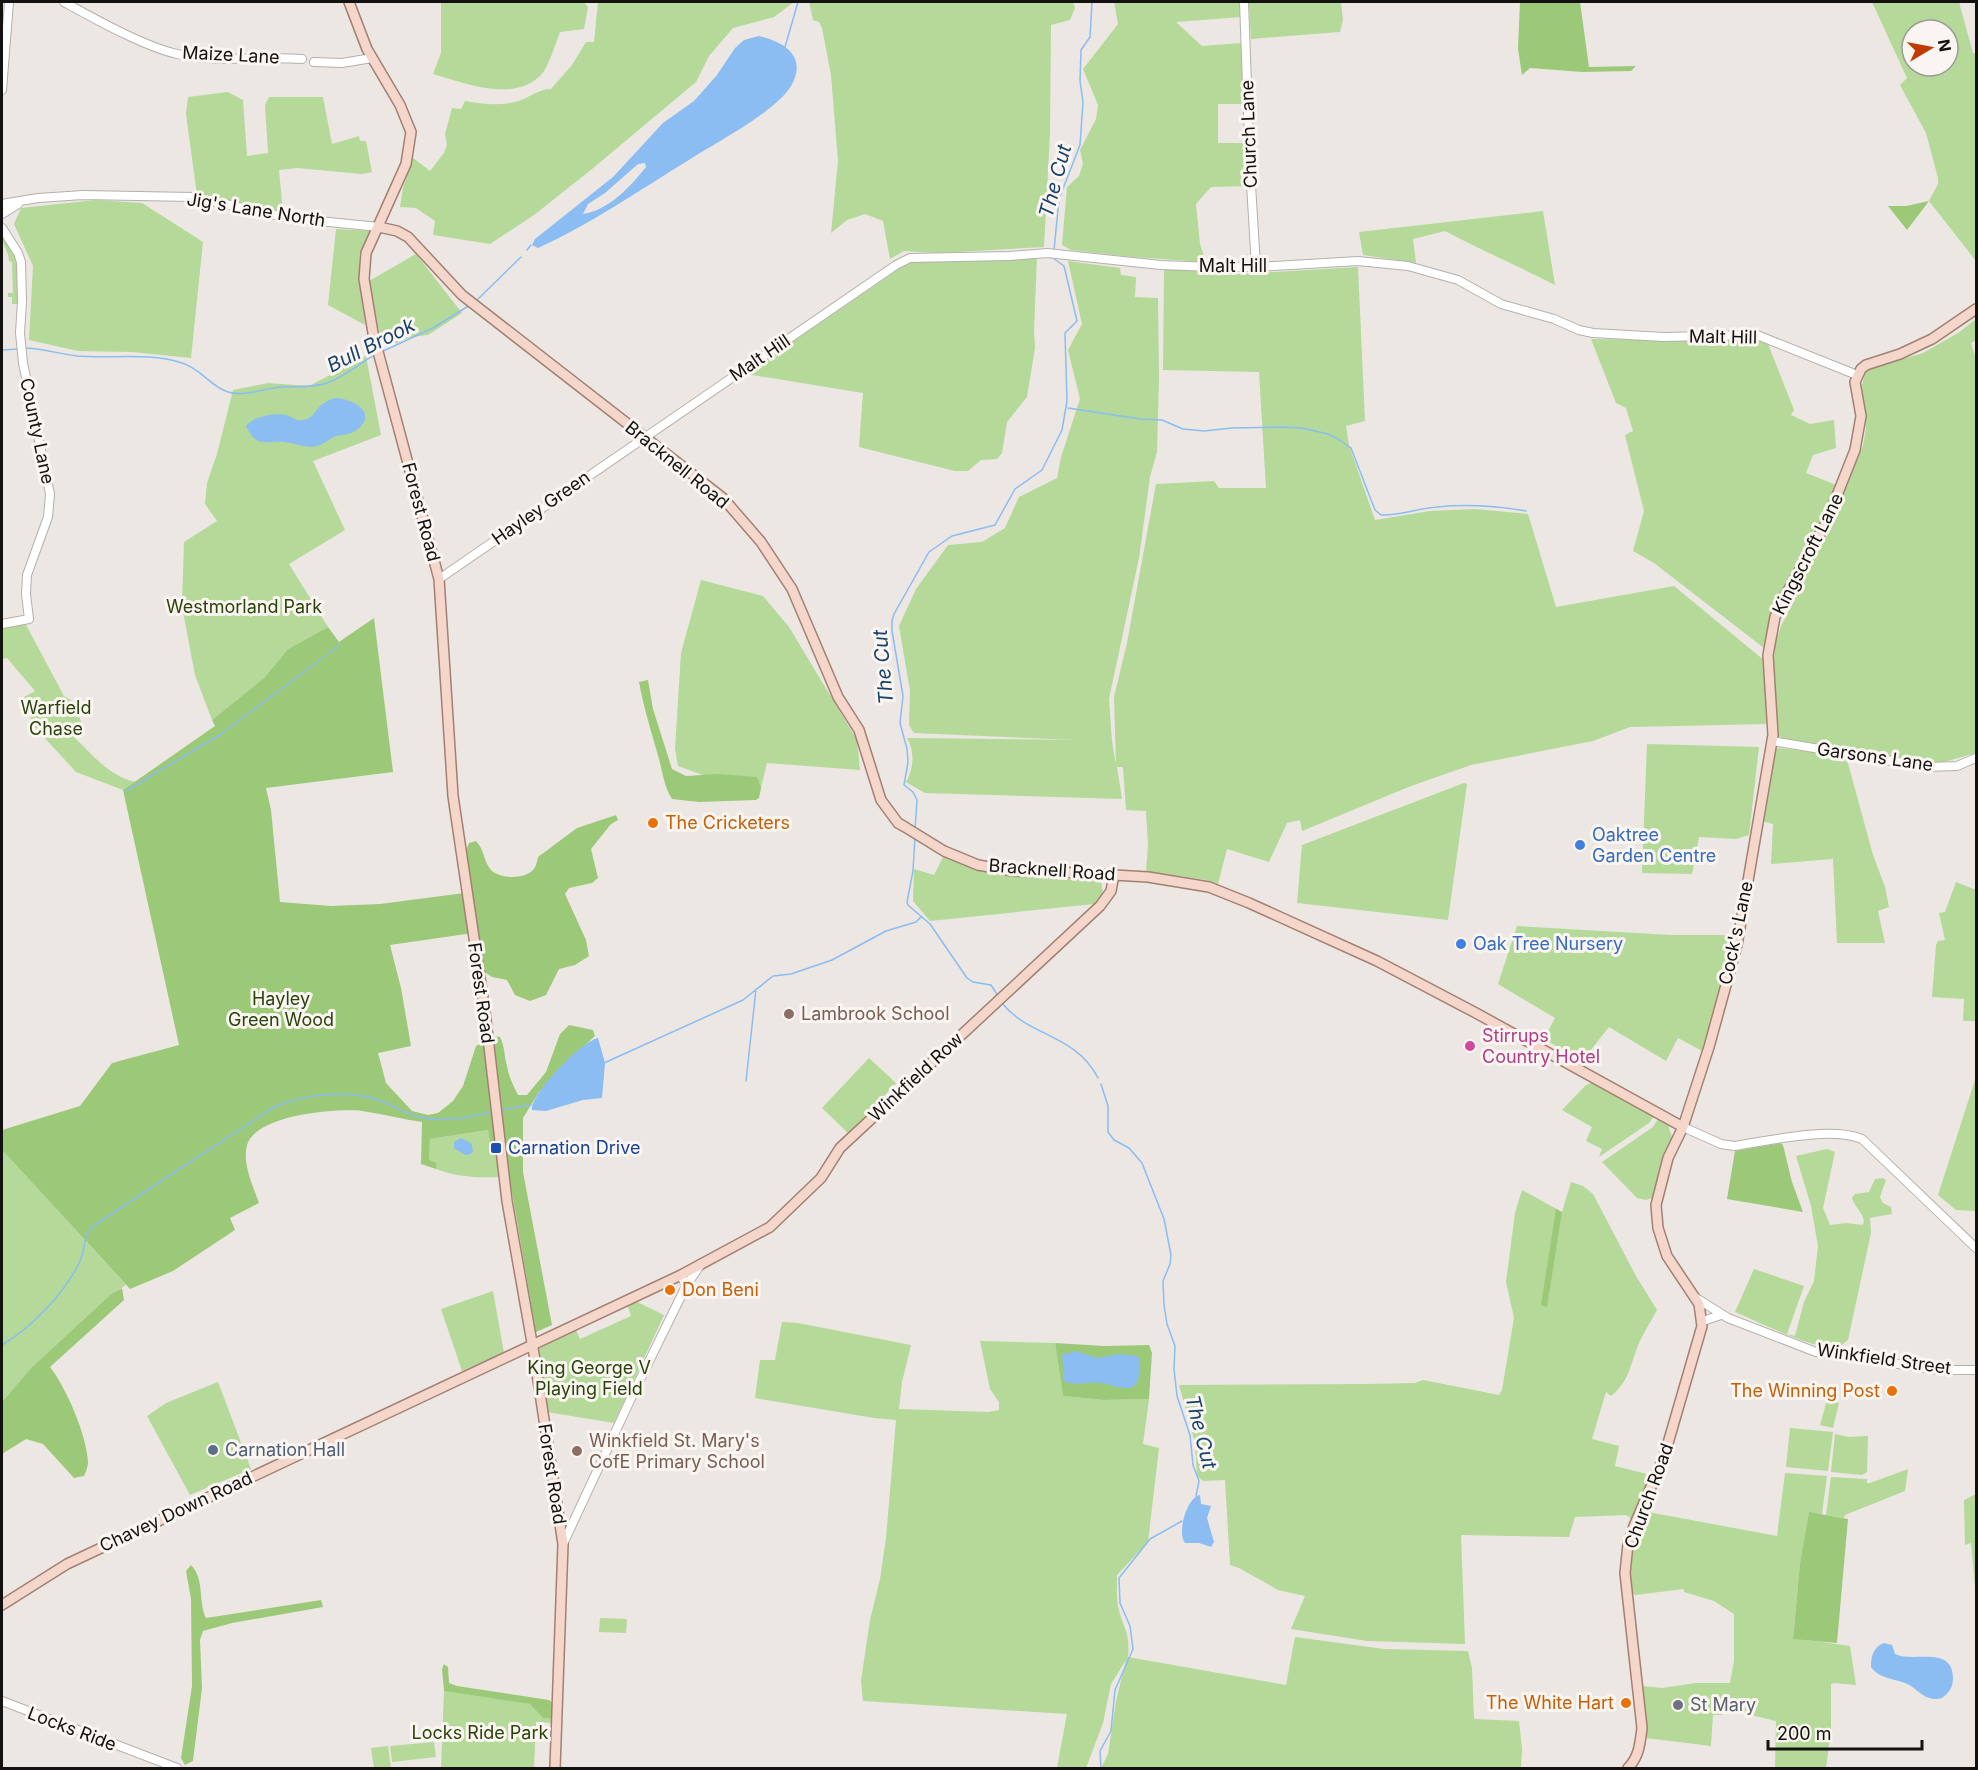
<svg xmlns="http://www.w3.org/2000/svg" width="1978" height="1770" font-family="Inter,sans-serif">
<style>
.green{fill:#b4d998;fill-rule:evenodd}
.forest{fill:#9cc978}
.water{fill:#8bbcf2;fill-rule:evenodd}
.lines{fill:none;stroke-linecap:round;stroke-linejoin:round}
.stream{stroke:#8bbcf2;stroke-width:1.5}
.minor-casing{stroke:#b4b0ac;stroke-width:10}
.major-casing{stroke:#a28072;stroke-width:12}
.minor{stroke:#fff;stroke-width:8}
.major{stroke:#f5d6ca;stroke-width:9}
.food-dot{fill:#e8710a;stroke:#faf5f0;stroke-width:2}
.shop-dot{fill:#3f7fe0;stroke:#faf5f0;stroke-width:2}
.education-dot{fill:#8d6e63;stroke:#faf5f0;stroke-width:2}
.hotel-dot{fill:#d1479c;stroke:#faf5f0;stroke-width:2}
.transit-dot{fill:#1a4fb4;stroke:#faf5f0;stroke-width:2}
.service-dot{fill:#5c6f8a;stroke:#faf5f0;stroke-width:2}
.worship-dot{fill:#6b7280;stroke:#faf5f0;stroke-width:2}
.labels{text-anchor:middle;stroke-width:6;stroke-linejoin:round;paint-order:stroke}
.street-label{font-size:18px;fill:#131210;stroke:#faf5f0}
.park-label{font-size:18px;fill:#29440b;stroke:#faf5f0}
.food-label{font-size:18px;fill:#c56008;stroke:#faf5f0;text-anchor:start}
.shop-label{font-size:18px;fill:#366cbe;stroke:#faf5f0;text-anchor:start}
.education-label{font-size:18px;fill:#785e54;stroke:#faf5f0;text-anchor:start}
.hotel-label{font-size:18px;fill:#b23c85;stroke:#faf5f0;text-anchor:start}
.transit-label{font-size:18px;fill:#164399;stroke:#faf5f0;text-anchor:start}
.service-label{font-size:18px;fill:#4e5e75;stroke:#faf5f0;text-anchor:start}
.worship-label{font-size:18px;fill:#5b616d;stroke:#faf5f0;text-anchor:start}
.water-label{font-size:20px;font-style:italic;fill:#17426e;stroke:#faf5f0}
</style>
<rect width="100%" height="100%" fill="#ece7e3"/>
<path class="green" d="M441,2H584L588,7L584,29L560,32C556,43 548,68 541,75C513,103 465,83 433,74L441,53Z
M598,2H794L774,17L733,28L709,56L696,82L592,169L534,215L490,244L433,235L435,221L416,208L400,207L403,188L413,158L430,171L444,153L447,145L445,134L452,108L461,109L465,101C484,104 503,107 521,100C532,96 539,89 551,89L572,65L586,42H594Z
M809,2H1073L1075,8L1070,20L1051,25L1050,133L1044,247L939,253L904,251L890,259L883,221L865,214L847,220L831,233L838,161L831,75L822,28L819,22L813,20Z
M1114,2H1241V17L1176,22L1202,46L1242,43L1243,104H1218V143H1246L1247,186L1211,187L1196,204L1200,244L1206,262L1133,257L1071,250L1062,245L1067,187L1079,176L1083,164L1080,150L1096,119L1098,105L1083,69L1118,24Z
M1249,2H1341L1343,20L1340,32L1251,39Z
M1872,2H1959L1973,53H1976V261L1929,201L1938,184V178L1926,133L1900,85L1907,78ZM1912,30H1948V66H1912Z
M228,92L243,100L247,156L268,153L265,105L269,97H323L332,144L359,136L360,141H366L372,172L362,174L297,168L279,170L283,213L197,195L186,114L188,97Z
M96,200L142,203L203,242L191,358L132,352L78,351L29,340L33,266L14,224L21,208Z
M1543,211L1555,285C1518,266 1481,250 1445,231L1413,239L1416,263L1363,255L1359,232Z
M336,229L373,231L360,253L359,266L365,325L328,305Z
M2,236C21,255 19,279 17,304H12V297H8V293H13L12,262L9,261C9,251 2,246 2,236Z
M416,254L462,313L428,335L410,337L397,343L382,346L369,281Z
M1037,257L1034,330L1035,348L1027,397L1007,422L1002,453L997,459L981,460L968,471H955L859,447L863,393L746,374L909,262Z
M1068,261L1120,268L1121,275L1136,277L1135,297L1158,298L1159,378L1157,452L1150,477L1139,558L1109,699L1112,741L1116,765L1114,697L1127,643L1156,484L1214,481L1219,488H1266L1259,372L1163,370L1164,269L1238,274L1358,267L1365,421L1346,426L1349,445L1375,520L1430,511L1475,509L1528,514L1556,607L1674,586L1765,661L1766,724L1630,727L1593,741L1471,765L1411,786L1302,831L1300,820L1287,823L1269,862L1227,849L1218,884L1206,880L1146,871L1148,846L1146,811L1126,810L1123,767H1117L1122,799L925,793L906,782C914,768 915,752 907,738L1075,740L914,733L909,725L910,691L899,626L916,589L948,545L982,542L1005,528L1019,497L1057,478L1061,457L1080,399L1068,350L1082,324Z
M1976,319V340L1971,343L1976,359V753L1944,762H1922L1785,739L1778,736L1777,731L1773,673L1775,645L1781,626L1800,589L1809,565L1828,531L1863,446L1866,428L1861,388L1866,370L1923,353L1958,333Z
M1754,336L1766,339L1794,410L1791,415L1810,424L1834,420L1836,448L1813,455L1806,473L1839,486L1825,525L1799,569L1768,629L1764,648L1654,563L1633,551L1644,511L1625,435L1633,431L1626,408L1616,403L1591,339L1653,340Z
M366,356L381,435L313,461L345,530L289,564L328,627L288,649L264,678L212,720L195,675L182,606L184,542L217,521L205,504L207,483L217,454L233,390L268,383L309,386Z
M701,580L763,596L789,627L857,740L860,770L767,763L760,792L719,781L678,766L675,749L681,653Z
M25,623L64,696L75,703L81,722L71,734C91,753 107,775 135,782L123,790L76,772L33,725L24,697L35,691L7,658L2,659V627Z
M1647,744L1759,747L1749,835L1736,839L1699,837L1692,874L1642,873Z
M1778,748L1846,756L1873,855L1885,887L1889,907L1878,911L1885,943H1837L1833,859L1771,864L1773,824L1762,821L1774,751Z
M1464,783L1467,784L1448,920L1297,903L1302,845Z
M944,855C989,883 1049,877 1101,880L1103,895L1094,904L930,921L913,901L914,869L934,875Z
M1956,882L1976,890V1021H1963L1964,999L1932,997L1936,945L1938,941L1945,940L1939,913L1945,912Z
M1517,926L1671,935H1733L1731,951L1702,1051L1678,1038L1666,1061L1609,1027L1582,1061L1544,1039L1555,1018L1498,984Z
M869,1058L896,1083L849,1134L822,1108Z
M1976,1077V1206L1975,1211L1956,1210L1938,1195Z
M1592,1082L1654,1116L1649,1123L1599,1157L1602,1149L1586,1141L1592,1127L1562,1110L1585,1086Z
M1658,1119L1668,1125L1672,1137L1655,1197L1646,1200L1637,1198L1602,1162L1653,1127Z
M488,1130L491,1147H496L499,1177C476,1178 457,1177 436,1169L437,1163L429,1160L430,1139Z
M1827,1149L1835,1152L1823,1208L1830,1225L1846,1223L1862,1225L1864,1222C1863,1212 1855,1208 1852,1198L1855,1194L1869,1192L1875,1179L1883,1178L1886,1180L1880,1197L1883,1203L1891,1207L1892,1214L1870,1218L1871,1233L1848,1340L1837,1349C1801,1344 1768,1326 1735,1312L1754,1269L1804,1286L1787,1334L1795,1336L1804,1302L1814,1281L1818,1246L1811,1206L1796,1156Z
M2,1150L126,1285L111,1294L30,1369L2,1402Z
M1571,1182L1583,1186L1593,1194L1636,1276L1657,1310C1651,1321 1644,1332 1639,1343C1630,1364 1630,1381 1611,1396L1606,1392L1592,1439L1619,1446L1615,1466L1655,1476L1634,1521L1626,1515L1575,1517L1569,1537L1461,1535L1465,1644L1367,1641L1291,1629L1305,1596L1278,1590L1239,1568L1230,1565L1225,1480L1203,1481L1197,1476L1195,1443L1179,1385L1366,1384L1415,1383L1423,1380L1499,1395L1502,1390L1514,1318L1506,1282L1515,1213L1522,1190L1562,1212Z
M493,1291L504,1353L462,1371L441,1309Z
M635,1301L664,1315L614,1423L547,1412L537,1346L575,1328L580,1339L631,1316L627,1304Z
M782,1322L798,1323L911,1345L902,1382L899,1409L988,1412L999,1410V1402L990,1389L980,1341L1055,1343L1063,1396L1104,1400L1149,1399L1143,1444L1159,1448L1148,1542L1117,1575C1117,1588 1116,1602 1120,1614C1126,1633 1130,1636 1128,1657L1286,1685L1295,1637L1384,1649L1468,1651L1472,1668L1474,1719L1519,1721L1522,1749L1521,1768H1101L1108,1754L1116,1701L1126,1660L1111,1684L1103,1723L1086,1768H1057L1067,1714L863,1701L861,1681L870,1620L880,1579L886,1538L896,1420L874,1418L755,1398L760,1360H775Z
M218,1382L251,1469L190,1495L147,1416L166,1403Z
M1827,1400L1839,1403L1833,1428L1820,1425Z
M1790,1428L1833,1432L1828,1471L1786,1467Z
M1835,1434L1849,1437L1868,1436L1867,1472L1862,1475L1831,1472Z
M1908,1469L1905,1491L1845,1515L1844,1518L1826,1515L1831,1477L1867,1479V1483H1870Z
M1785,1473L1827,1476L1822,1514L1809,1513L1800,1563L1793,1638L1850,1646L1856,1685L1834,1683L1831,1684V1730L1826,1768H1775L1776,1721L1722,1708V1715H1713L1711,1746L1645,1738L1642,1686L1662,1688L1696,1683H1730L1734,1661V1614L1714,1601L1684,1592V1589L1635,1595L1629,1590L1634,1539L1648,1512L1777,1536Z
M1976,1494V1597L1971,1543L1965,1545L1964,1500Z
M600,1618L627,1619L626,1633L599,1632Z
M444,1691L531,1704L543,1718L553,1719L552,1723L536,1722L534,1768H441Z
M434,1742L436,1757L392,1762L390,1746Z
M388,1746L391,1768H374L371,1748Z"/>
<path class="forest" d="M1520,2H1580L1589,67L1636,66L1631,71L1582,72L1530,68L1522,75L1518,49Z
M1929,201L1907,230L1888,206H1906Z
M374,618L393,772L266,788L271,810L280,902L331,906L380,904L472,892L466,851L469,843L476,841C485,850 483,862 492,871C501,879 525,879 533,870C536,867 537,862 538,857L577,828L616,815L618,820L611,824L591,849L598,878L592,883L569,888L565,894L586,940L589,956L575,965L559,969L546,995L530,1001L515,995L507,980L492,977L483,971L473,933L390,945L401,988L411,1046L378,1053L386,1083L412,1111L428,1115L438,1113L453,1101L463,1086L476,1046L494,1036L500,1037C505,1047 504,1055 507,1066C509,1077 513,1085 518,1095H527L546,1072L560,1034L569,1025L593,1030L595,1036L570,1059L539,1092L523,1118V1172L552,1325L536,1332L504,1146L491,1148L488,1130L430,1139L429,1160L437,1163L436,1169L421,1164L422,1122C402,1119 382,1114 362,1111C336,1108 256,1115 247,1145C242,1163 253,1186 259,1203L230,1218L235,1230L173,1271L130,1289L2,1150V1130L80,1106L112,1063L179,1045L123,790L215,726L212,720L264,678L288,649L328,627L339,642Z
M648,680L653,709L672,769L686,776L718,774L757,777L761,788L759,798L756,800L699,802L672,799C664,786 663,774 659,759C652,734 644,709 639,682Z
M1781,1143L1783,1145L1792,1182L1803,1212L1727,1199L1735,1151Z
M1556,1209L1562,1212L1547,1307L1541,1305Z
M122,1288L124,1300L50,1367C66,1387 87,1436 88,1462C88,1466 86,1472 84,1476L74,1478L43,1444L26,1439L2,1454V1402L30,1369L111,1294Z
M1055,1343L1104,1346L1149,1345L1152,1353L1149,1399L1104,1400L1063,1396Z
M1809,1512L1848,1519L1837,1643L1793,1639L1800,1563Z
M191,1565C205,1579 198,1602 206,1618L321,1600L323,1607L232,1623L203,1631L200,1640L202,1688L193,1761L185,1765L181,1758L192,1686L191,1599L186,1571Z
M444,1664L448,1667L449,1683L457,1686L549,1700L554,1704L553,1719L543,1718L530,1704L444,1691L442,1669Z"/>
<path class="water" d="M759,36C784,42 808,56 791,86C775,112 719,141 692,158C641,189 593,223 538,248L532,245L535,239L613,177L663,123L694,101L717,75L735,48L744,40ZM645,163L646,167C630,187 609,210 583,214L588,204L605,193L638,164Z
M334,398C350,398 379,411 358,429C351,435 344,434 336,436C330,438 326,443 320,445C308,450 296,443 284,442C264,440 257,449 246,426C252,417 274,412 286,415C292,416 296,422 303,420C312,419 316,410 321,405C325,402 329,400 334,398Z
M598,1038L605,1063L602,1098L583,1100L546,1111L532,1110C530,1094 582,1041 598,1038Z
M461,1138L471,1143L473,1150L471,1154L465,1155L454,1148V1142Z
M1076,1351L1097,1358L1119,1354L1138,1356C1141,1363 1140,1367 1139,1375C1137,1397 1115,1385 1101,1383C1088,1381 1076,1387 1064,1381L1062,1355Z
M1200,1495L1201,1504L1211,1506L1207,1518L1214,1542L1211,1547L1199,1543H1185C1177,1534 1186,1498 1200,1495Z
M1884,1643L1892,1645L1895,1654C1912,1663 1953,1645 1953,1678C1953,1687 1949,1693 1942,1698C1928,1702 1921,1693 1911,1686C1899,1678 1881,1681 1871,1667C1871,1657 1873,1647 1884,1643Z"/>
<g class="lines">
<path class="stream" d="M785,47L798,2
M527,250L531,245
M1054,250L1059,199L1080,145L1083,102L1080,81L1081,50L1090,37L1092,2
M476,301L521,257
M23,348C42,348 59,354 77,356C112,359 148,352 182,363C200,368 211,387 228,392C245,397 265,388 282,387C296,386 314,388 327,383C344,377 359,364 374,355
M2,350L19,349
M381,352L433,328L470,305
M1068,408L1140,419L1162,420L1183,429L1204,431L1232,428L1283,427L1302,428L1328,434L1338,439L1351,448L1375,510L1381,515C1399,516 1419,508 1437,507C1466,504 1497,506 1526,511
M326,655L340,645
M126,791L221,734L324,657
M915,830L917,800L913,792L904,785L908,762L907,749L900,723L903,696L892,631V621L894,614L929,552L952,536L995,525L1015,489L1042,470L1062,430L1067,401L1065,333L1077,321L1064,266L1053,258
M915,837L913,871L907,902L908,905L930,924L967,978L973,982L991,985L998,996
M1002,1003C1029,1037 1076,1034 1098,1078
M604,1063L743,1000L773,976L791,974L832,960L886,931L916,922L921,917
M746,1081L756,989
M1101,1084L1108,1106V1132L1114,1140L1129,1148L1142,1163L1164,1219L1171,1255L1170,1264L1163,1281L1164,1305L1167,1324L1175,1346L1174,1369L1177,1396L1190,1435L1193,1465L1199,1481L1196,1496
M500,1110L531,1105
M2,1345C31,1328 66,1292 80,1261C87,1245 81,1237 96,1224L274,1107C304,1095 343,1089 375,1099C392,1104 406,1115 423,1118C446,1122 470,1117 492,1112
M1101,1768L1100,1751L1111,1731L1115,1690L1133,1649L1130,1626L1120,1603L1119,1578L1150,1539L1182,1521"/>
<defs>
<path id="minor" d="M64,2C95,19 143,46 177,54C218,63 261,56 302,59
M1244,2L1250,168L1256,267
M314,62L342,63L372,58
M2,90L9,2
M2,204L38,198L83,195L193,197L289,218L379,227
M2,214L18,204
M2,228L18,253L21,262L22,301L20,333L23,363L50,494L48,517L27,575L26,594L29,619L2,624
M439,579L896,265L910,258L1009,256L1047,253L1161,265L1213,267H1256L1358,261L1408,266L1458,280L1501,304L1554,319L1579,330L1593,333L1664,337L1757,335L1857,375
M1772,741L1927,767L1957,766L1976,758
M1683,1127L1721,1144L1734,1146C1769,1141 1830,1126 1862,1139L1976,1248
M686,1286L701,1264
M1696,1298L1728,1318L1816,1352L1939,1370H1976
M1703,1321L1721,1315
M563,1544L633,1394L686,1286L681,1275
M2,1701L177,1768"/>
<path id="major" d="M349,2L367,49L400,105L411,132L406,164L366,253L364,279L373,333L439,579L453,796L485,1012L507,1201L534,1354L563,1544L555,1768
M379,227L397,231L408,237L462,295L723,498L761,542L792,589L838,697L859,730L881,800L898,823L905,827L944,851L978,865L1013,871L1080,873L1148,877L1209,887L1249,903L1377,961L1476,1013L1683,1127
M2,1605L67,1564L681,1275L770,1227L821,1178L840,1148L1100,906L1111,891L1114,875
M1628,1768C1639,1757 1640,1744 1642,1728L1625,1573L1628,1544L1634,1526L1664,1457L1702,1326L1699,1304L1667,1256L1658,1228L1656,1205L1668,1158L1683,1127L1709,1047L1737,945L1773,735L1768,655L1775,617L1784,598L1826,523L1855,450L1861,416L1855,382L1861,369L1866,365L1900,354L1932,339L1976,309"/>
</defs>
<use href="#minor" class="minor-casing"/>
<use href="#major" class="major-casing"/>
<use href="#minor" class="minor"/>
<use href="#major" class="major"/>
</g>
<g class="food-dot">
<circle cx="653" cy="823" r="6"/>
<circle cx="670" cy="1290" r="6"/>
<circle cx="1892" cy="1391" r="6"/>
<circle cx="1626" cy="1703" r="6"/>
</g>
<g class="shop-dot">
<circle cx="1580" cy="845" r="6"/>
<circle cx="1461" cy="944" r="6"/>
</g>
<g class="education-dot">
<circle cx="789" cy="1014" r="6"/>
<circle cx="577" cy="1451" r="6"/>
</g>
<circle class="hotel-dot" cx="1470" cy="1046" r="6"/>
<rect class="transit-dot" x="490" y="1142" width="12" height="12" rx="3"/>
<circle class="service-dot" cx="213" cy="1450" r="6"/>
<circle class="worship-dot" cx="1678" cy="1705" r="6"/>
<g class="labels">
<g class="street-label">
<text transform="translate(231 55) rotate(3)" y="6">Maize Lane</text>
<text transform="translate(1249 134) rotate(-92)" y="6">Church Lane</text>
<text transform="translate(256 210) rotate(9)" y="6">Jig's Lane North</text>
<text x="1233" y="272">Malt Hill</text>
<text transform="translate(1723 337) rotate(1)" y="6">Malt Hill</text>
<text transform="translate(760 358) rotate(-34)" y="6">Malt Hill</text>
<text transform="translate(37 431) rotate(78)" y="6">County Lane</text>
<text transform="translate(677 465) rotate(39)" y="6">Bracknell Road</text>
<text transform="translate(541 508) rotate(-35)" y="6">Hayley Green</text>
<text transform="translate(421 512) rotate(75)" y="6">Forest Road</text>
<text transform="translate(1808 554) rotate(-63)" y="6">Kingscroft Lane</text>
<text transform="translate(1875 757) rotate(8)" y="6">Garsons Lane</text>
<text transform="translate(1052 870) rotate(4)" y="6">Bracknell Road</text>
<text transform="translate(1736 933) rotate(-78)" y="6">Cock's Lane</text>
<text transform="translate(481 993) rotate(82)" y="6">Forest Road</text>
<text transform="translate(916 1077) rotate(-43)" y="6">Winkfield Row</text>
<text transform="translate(1884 1359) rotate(8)" y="6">Winkfield Street</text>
<text transform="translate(552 1474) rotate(81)" y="6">Forest Road</text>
<text transform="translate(1649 1496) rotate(-70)" y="6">Church Road</text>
<text transform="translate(176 1512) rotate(-25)" y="6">Chavey Down Road</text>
<text transform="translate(72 1729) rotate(21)" y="6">Locks Ride</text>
</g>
<g class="park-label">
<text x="244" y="613">Westmorland Park</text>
<text x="56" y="714">Warfield<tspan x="56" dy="21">Chase</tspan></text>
<text x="281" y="1005">Hayley<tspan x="281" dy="21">Green Wood</tspan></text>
<text x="589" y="1374">King George V<tspan x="589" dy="21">Playing Field</tspan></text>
<text x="480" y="1739">Locks Ride Park</text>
</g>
<g class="food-label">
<text x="665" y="829">The Cricketers</text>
<text x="682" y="1296">Don Beni</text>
<text x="1880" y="1397" text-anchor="end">The Winning Post</text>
<text x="1614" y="1709" text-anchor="end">The White Hart</text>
</g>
<g class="shop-label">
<text x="1592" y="841">Oaktree<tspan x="1592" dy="21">Garden Centre</tspan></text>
<text x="1473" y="950">Oak Tree Nursery</text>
</g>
<g class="education-label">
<text x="801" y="1020">Lambrook School</text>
<text x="589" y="1447">Winkfield St. Mary's<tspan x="589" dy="21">CofE Primary School</tspan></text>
</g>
<g class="hotel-label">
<text x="1482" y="1042">Stirrups<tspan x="1482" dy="21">Country Hotel</tspan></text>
</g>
<g class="transit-label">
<text x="508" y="1154">Carnation Drive</text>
</g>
<g class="service-label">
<text x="225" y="1456">Carnation Hall</text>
</g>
<g class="worship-label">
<text x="1690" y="1711">St Mary</text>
</g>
<g class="water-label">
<text transform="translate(1055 181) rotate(-75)" y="7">The Cut</text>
<text transform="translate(371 345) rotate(-27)" y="7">Bull Brook</text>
<text transform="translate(883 667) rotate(-95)" y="7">The Cut</text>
<text transform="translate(1201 1432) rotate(76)" y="7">The Cut</text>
</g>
</g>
<rect width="1978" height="1770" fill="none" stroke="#131210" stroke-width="6"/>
<g transform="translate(1930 48) rotate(80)"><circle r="28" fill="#faf5f0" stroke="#9e9a96" stroke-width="1.5"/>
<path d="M0-4.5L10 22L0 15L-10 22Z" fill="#c13a00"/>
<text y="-9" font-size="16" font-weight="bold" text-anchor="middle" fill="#131210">N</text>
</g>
<path d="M1768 1740v9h154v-9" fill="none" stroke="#131210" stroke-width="3"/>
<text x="1777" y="1740" font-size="18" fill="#131210" stroke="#faf5f0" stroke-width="4.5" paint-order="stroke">200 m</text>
</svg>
